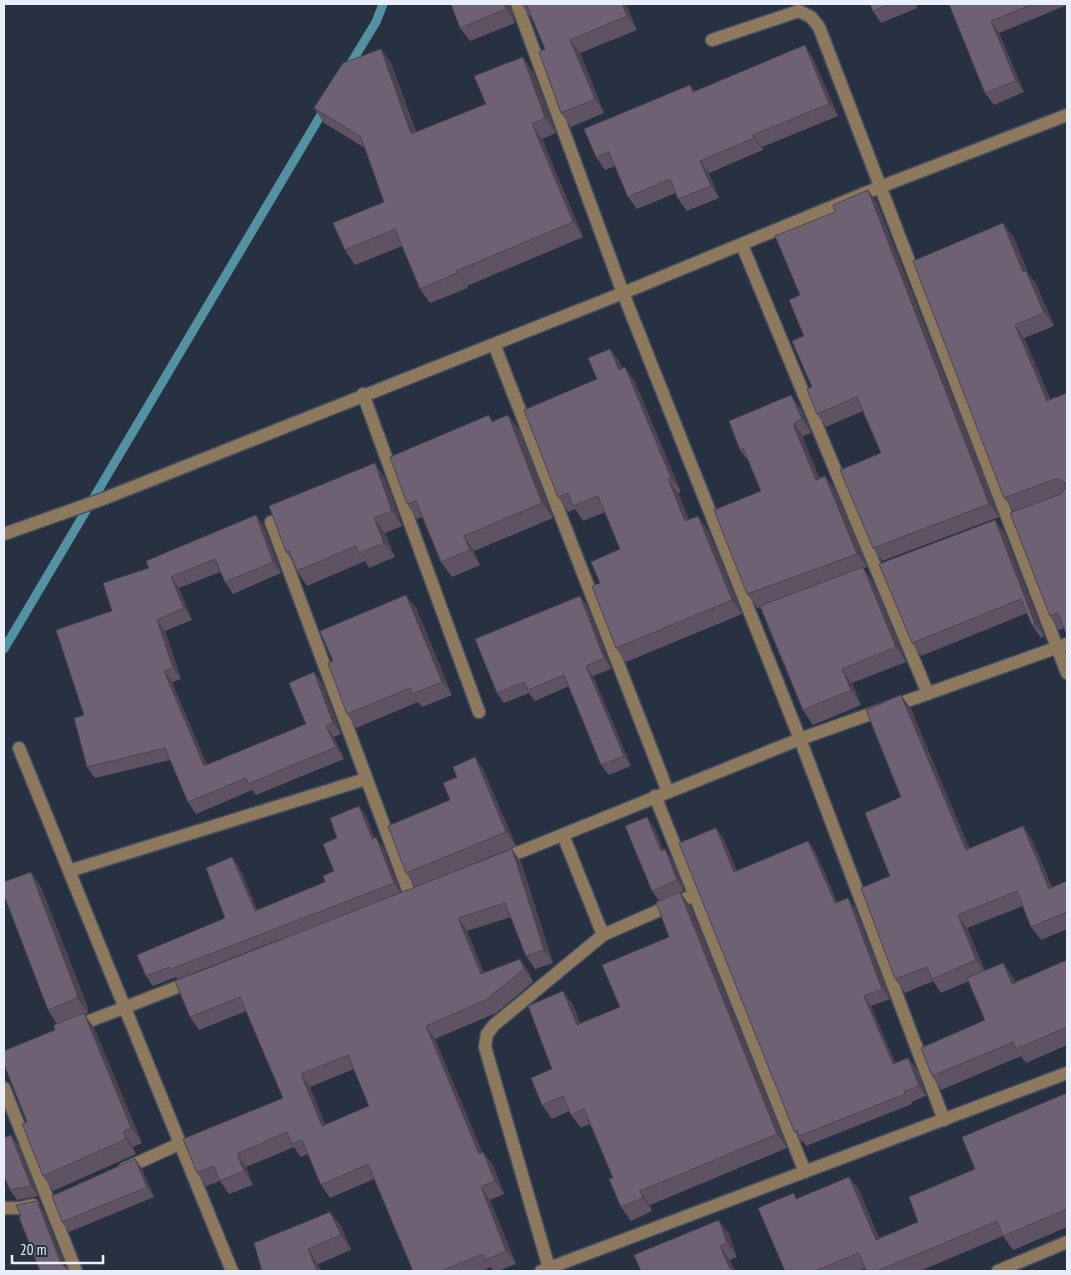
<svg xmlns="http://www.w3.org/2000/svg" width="1071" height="1275" font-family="'PT Sans Narrow',sans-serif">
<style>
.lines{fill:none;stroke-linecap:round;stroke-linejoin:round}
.stream{stroke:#5292a1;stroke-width:9}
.minor-casing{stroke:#474f5f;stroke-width:15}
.minor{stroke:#8c795e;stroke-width:12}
.wall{fill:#5f5363;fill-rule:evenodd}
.shaded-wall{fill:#4d4450}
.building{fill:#6e6173;stroke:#4d4450;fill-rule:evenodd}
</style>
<rect width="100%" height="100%" fill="#283142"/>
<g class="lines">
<path class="stream" d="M348,68L376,22L383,4
M4,649L325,108"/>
<defs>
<path id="minor" d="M517,4L623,293L800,739L944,1120
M712,40L799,11L811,17L819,27L1067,673
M742,245L928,694
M494,344L668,792
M363,394L479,712
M271,522L411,898
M4,534L103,499L623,293L880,187L1067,115
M19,748L232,1271
M655,796L805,1172
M500,860L800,739L1067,644
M69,871L366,779
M603,935L694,895
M74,1027L193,981
M4,1088L76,1271
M124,1169L179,1144
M4,1208H20L33,1205
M549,1268L485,1047L487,1034L494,1025L603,935L563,835
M541,1271L1067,1073
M998,1271L1067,1242"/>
</defs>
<use href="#minor" class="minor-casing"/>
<use href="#minor" class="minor"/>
</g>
<path class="wall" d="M451,4H510L515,23L470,41L460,28Z
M521,4H627H626L637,30L580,53L604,113L571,127L561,113L545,49L531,16H530Z
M870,4H916L917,8L881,23L873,11Z
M949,4H1067V5L999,33L1024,92L994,105L985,93Z
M813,58L838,116L762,147L763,150L709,173L719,198L687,211L678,199L676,193L637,209L628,197L615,166L605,170L596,157L690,85L694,91Z
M391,63L416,132L486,104L533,72L556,133L542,139L583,237L467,286L468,288L430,303L420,289L402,246L355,265L345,250L384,202L365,148L324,123L314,108Z
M868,190L877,203L999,517L882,561L873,548L881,453L863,411L826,427L817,414L804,336L835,212Z
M1013,236L1028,273L1036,284L1054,326L1024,338L1050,399L1067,393L1064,628L1059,630L1050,616L1014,512L1004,498Z
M610,349L620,363L622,369L635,382L681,492L678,493L689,520L708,530L742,614L626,662L616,648L600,583L620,549L605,512L583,521L575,509L568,512L558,497L597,379Z
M801,409L811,433L803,436L804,441L819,478L825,476L835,490L867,567L863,568L873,582L906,662L852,683L861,705L813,725L803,710L760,607L757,608L747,594L761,491L749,462L740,450Z
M508,415L519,430L553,518L474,551L480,565L452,577L441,562L422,517L417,519L407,504L494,421Z
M385,478L402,526L385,533L395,557L369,568L365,561L307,586L297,571L293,563L286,552Z
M256,515L264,527L281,573L233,594L225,582L220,572L179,588L192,620L165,631L181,679L172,682L207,765L306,724L314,672L322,683L341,734L334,737L344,759L256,795L252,790L196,814L188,802L170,760L95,778L87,767L84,715L112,611L149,568Z
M1004,532L1044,636L1041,638L1032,625L1027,613L921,656L912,643Z
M580,596L587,606L611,669L593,676L631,766L609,775L601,765L569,686L535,701L529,693L504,703L497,693Z
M416,608L452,695L422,707L418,702L356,728L347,714L333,661Z
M901,695L911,709L969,849L1023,826L1032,840L1052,887L1067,881V929L1041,940L1031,927L1023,906L967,928L985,971L1013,977L1015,982L1067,960V1045L1026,1063L1021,1056L941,1090L932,1076L985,1020L969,981L941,993L933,981L905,993L895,979L890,876L901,797Z
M475,757L484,771L516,846L468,866L521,862L553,963L535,969L526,956L511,917L467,931L484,973L520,959L529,972L533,982L496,1013L435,1039L482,1152H483L493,1165L504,1194L490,1200L516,1264L498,1271H493L491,1267L481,1271H413L374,1179L330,1198L321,1185L308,1154L301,1157L294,1147L246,1167L253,1185L229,1194L220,1181L206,1186L197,1173L283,1098L246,1011L199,1030L190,1017L278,940L178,979L176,977L153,986L146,976L225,918L239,867L257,910L325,882L334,871L337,838L359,806L366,816L374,838L383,847L400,892L415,887L406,873L450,800L457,777ZM354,1069L369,1106L325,1125L310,1087Z
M654,827L663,850L672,860L684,891L680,892L690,906L787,1148L650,1205L652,1211L631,1221L621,1207L613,1178L590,1124L581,1128L571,1115L569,1111L552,1119L542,1105L552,1069L563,991L573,1005L580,1023L620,1007L669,937L659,901L652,891Z
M716,828L723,838L737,871L808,841L815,851L837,902L855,908L890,999L871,1006L895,1063L908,1058L916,1068L926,1096L911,1102L912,1104L806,1146L803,1141L802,1142L794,1131Z
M41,887L88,1008V1013L84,1014L94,1028L142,1143L133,1147L136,1154L53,1191L43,1176L27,1122L57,1024L48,1010Z
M1067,1093V1227L1013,1250L1003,1236L920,1271H866L865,1268L857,1271H785L798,1198L849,1177L859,1190L879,1238L918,1222L975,1169Z
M11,1135L18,1145L38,1196L17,1200L10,1190Z
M135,1159L142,1169L154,1197L69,1232L62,1222Z
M330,1212L341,1226L351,1250L318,1264L321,1271H262Z
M729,1234L737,1257L730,1260L641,1271Z"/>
<path class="shaded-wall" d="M504,4H510L515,23L506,9Z
M622,4H625L637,30L627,16Z
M991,21L999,33L1024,92L1016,81Z
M570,40L580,53L604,113L595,99Z
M805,45L813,58L838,116L829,104Z
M381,49L391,63L421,149L411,134Z
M523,57L533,72L556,133L545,118Z
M532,124L542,139L583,237L573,222Z
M753,135L762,147L763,150L754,138Z
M700,161L709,173L719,198L711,186Z
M868,190L877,203L999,517L989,504Z
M1003,223L1013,236L1028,273L1036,284L1054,326L1044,313L1023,272Z
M456,271L467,286L468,288L457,273Z
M1015,325L1024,338L1057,414L1047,401Z
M610,349L620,363L629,384L619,370Z
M625,367L635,382L681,492L671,478Z
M791,395L801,409L811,433L802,419Z
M508,415L519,430L553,518L542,503Z
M794,423L803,436L804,441L826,493L816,480L794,427Z
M375,463L385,478L402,526L392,511Z
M825,476L835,490L867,567L857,554Z
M668,479L678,493L695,535L685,521Z
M256,515L264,527L281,573L273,562Z
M698,516L708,530L742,614L732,600Z
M374,518L385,533L395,557L384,543Z
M995,520L1004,532L1044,636L1035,624Z
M464,536L474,551L480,565L470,550Z
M863,567L873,582L906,662L896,647Z
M171,577L179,588L192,620L184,608Z
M406,595L416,608L452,695L442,682Z
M580,596L587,606L611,669L604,658Z
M157,620L165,631L181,679L173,668Z
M586,666L593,676L631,766L624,756Z
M842,669L852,683L861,705L851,690Z
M164,671L172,682L212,778L204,766Z
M314,672L322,683L341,734L333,723Z
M901,695L911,709L976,864L966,850Z
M326,726L334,737L344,759L336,747Z
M475,757L484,771L516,846L506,832Z
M359,806L366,816L379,849L372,839Z
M647,817L654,827L668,861L661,851Z
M1023,826L1032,840L1058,902L1049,889Z
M716,828L723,838L742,882L734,872Z
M376,837L383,847L401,893L394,883Z
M808,841L815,851L842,913L835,903Z
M512,849L521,862L553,963L544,950Z
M665,849L672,860L684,891L677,880Z
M232,857L239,867L262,921L255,911Z
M31,872L41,887L88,1008V1013L77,998Z
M680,892L690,906L787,1148L777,1134Z
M848,898L855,908L890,999L882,989Z
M958,915L967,928L986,974L976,960Z
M458,918L467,931L490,987L481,974Z
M520,959L529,972L533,982L524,969Z
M1003,963L1013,977L1022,998L1012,984Z
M563,991L573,1005L587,1039L577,1025Z
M864,996L871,1006L900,1075L893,1064Z
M84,1013L94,1028L142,1143L131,1128Z
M426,1026L435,1039L488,1167L479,1154Z
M908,1058L916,1068L926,1096L919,1086Z
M301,1074L310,1087L331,1139L322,1126Z
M123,1132L133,1147L136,1154L126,1139Z
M11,1135L18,1145L38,1196L31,1186Z
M483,1152L493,1165L504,1194L495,1181Z
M237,1154L246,1167L253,1185L244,1171Z
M135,1159L142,1169L154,1197L147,1187Z
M849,1177L859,1190L885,1254L876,1240Z
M481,1187L490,1200L516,1264L506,1251Z
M640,1191L650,1205L652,1211L643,1198Z
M37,1201L44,1211L67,1271L61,1264Z
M330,1212L341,1226L351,1250L341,1235Z
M719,1220L729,1234L737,1257L727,1243Z
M720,1246L730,1260L735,1271H731Z
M308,1249L318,1264L321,1271H317Z"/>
<path class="building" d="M451,4H504L506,9L460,28Z
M526,4H622L627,16L570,40L595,99L561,113L539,52L545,49Z
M870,4H890L873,11Z
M949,4H1033L991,21L1016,81L985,93Z
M805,45L829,104L753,135L754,138L700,161L711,186L678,199L670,179L628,197L609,152L596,157L584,129L690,85L693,92Z
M381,49L411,134L486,104L474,76L523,57L545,118L532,124L573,222L456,271L457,273L420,289L395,229L345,250L333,223L384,202L361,137L314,108L343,63Z
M868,190L989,504L873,548L840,470L881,453L857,397L817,414L807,389L812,387L792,341L804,336L789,300L800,295L775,236L835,212L833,205Z
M1003,223L1023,272L1026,271L1044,313L1015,325L1047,401L1067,393V636L1058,613L1050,616L1010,513L1061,494L1065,488V483L1059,479H1055L1004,498L913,261Z
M610,349L619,370L625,367L671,478L668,479L685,521L698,516L732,600L616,648L592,586L600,583L591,562L620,549L598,496L573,506L568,493L558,497L524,410L597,379L588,358Z
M791,395L802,419L794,423V427L816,480L825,476L857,554L747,594L714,510L761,491L743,448L740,450L729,421Z
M489,415L492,422L508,415L542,503L464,536L470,550L441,562L416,501L407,504L390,457Z
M375,463L392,511L374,518L384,543L359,553L356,546L297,571L289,551L286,552L269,506Z
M256,515L273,562L225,582L215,559L171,577L184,608L157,620L173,668L164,671L204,766L306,724L289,683L314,672L333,723L326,726L336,747L248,784L246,778L188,802L165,748L87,767L74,718L84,715L56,630L112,611L103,583L149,568L146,561Z
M995,520L1035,624L1032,625L1021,599L912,643L879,564Z
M863,567L896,647L842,669L851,690L803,710L760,606Z
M406,595L442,682L412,694L410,688L347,714L328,663L333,661L320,631Z
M580,596L604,658L586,666L624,756L601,765L564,675L528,690L524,682L497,693L475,639Z
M901,695L966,850L1023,826L1049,889L1067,881V912L1031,927L1017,891L958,915L976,960L932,979L927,967L895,979L861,888L890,876L865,813L901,797L866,710Z
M475,757L506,832L406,873L388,826L450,800L443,783L457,777L453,767Z
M359,806L372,839L376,837L394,883L171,969L170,967L146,976L137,955L225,918L206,868L232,857L255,911L325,882L323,876L334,871L323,844L337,838L330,818Z
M647,817L661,851L665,849L677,880L652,891L625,826Z
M716,828L734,872L808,841L835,903L848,898L882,989L864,996L893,1064L908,1058L919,1086L904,1092L905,1094L799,1136L797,1130L794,1131L679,843Z
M512,849L544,950L526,956L505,903L458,918L481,974L520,959L524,969L486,1000L426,1026L479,1154L483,1152L495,1181L481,1187L506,1251L485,1260L483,1254L441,1271H413L368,1164L321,1185L302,1140L292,1144L287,1132L237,1154L244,1171L220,1181L214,1166L197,1173L183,1139L283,1098L240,997L190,1017L175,981ZM348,1055L369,1106L322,1126L301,1074Z
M31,872L77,994V998L48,1010L4,895V882Z
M680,892L777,1134L640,1191L643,1198L621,1207L609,1179L613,1178L584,1109L571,1115L563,1096L542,1105L531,1078L552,1069L528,1006L563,991L577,1025L620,1007L602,965L669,937L656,902Z
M1067,960V1027L1016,1049L1013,1042L932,1076L921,1048L985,1020L967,978L1003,963L1012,984Z
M84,1013L131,1128L123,1132L126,1139L43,1176L22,1124L27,1122L4,1064V1051L55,1030L54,1025Z
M1067,1093V1209L1003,1236L997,1221L877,1271H866L859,1253L815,1271H785L758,1208L794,1193L796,1199L849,1177L876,1240L918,1222L909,1197L975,1169L962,1137Z
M11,1135L31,1186L10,1190L4,1176V1138Z
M135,1159L147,1187L62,1222L52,1196Z
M37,1201L61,1264L68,1269L69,1271H40L19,1217L21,1216L16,1205Z
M330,1212L341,1235L308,1249L317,1271H262L254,1243Z
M719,1220L727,1243L720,1246L731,1271H641L634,1255Z"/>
<rect width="1071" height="1275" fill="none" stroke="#e9effa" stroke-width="10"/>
<path d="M12 1255v8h91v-8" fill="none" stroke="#e9effa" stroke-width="2.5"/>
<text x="20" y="1255" font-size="15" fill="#e9effa" stroke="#283142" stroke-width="4" paint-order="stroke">20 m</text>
</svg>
